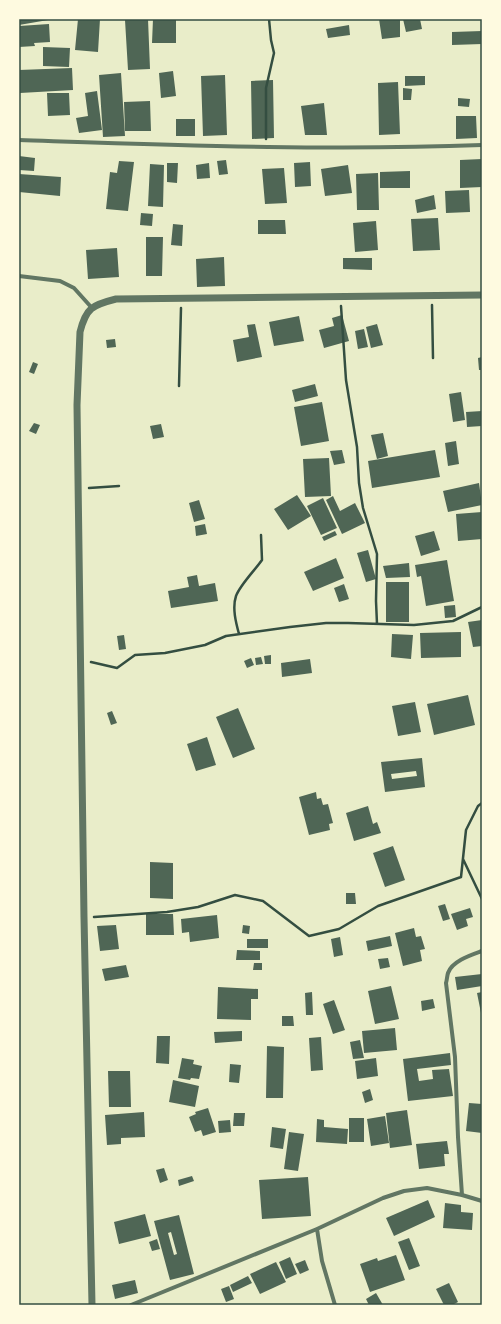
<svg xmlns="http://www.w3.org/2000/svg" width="501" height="1324" font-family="'PT Sans',sans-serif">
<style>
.building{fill:#4f6655;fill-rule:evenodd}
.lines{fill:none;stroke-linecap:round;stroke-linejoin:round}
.path{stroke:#344e41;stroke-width:2.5}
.minor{stroke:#617663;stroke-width:4}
.tertiary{stroke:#617663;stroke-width:7}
.neatline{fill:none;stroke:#344e41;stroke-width:1.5}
</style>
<rect width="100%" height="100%" fill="#e9edc9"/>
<path class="building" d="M19,19H47L48,20L19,25Z
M78,19H100L98,52L75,50Z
M148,19L150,69L128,70L125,20Z
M153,19H176V43H152Z
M379,19H400V37L382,39Z
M403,19H420L422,29L406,32Z
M49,24L50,42L34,43L35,46L19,47V26Z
M349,25L350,35L328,38L326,29Z
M482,31V44L452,45V32Z
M43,47L70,48L69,67L43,66Z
M72,68L73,90L20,93L19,70Z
M173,71L176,96L161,98L159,73Z
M121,73L125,136L103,137L99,75Z
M225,75L227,135L203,136L201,76Z
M405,76H425V85L405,86Z
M273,80L274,138L252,139L251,81Z
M398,82L400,134L379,135L378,83Z
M403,88L412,89L411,100H403Z
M97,91L102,130L79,133L76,118L88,116L85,93Z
M47,93H69L70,115L48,116Z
M458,98L470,99L469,107L458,106Z
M150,101L151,131H125L124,102Z
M324,103L327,135H305L301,106Z
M456,116H476L477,138L456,139Z
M176,119H195V136H176Z
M19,156L35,158L34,171L19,170Z
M482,159V187L460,188V160Z
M226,160L228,174L219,175L217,161Z
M119,161L134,162L128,211L106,209L110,172L117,173Z
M310,162L311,186L295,187L294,163Z
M167,163H178L177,183L167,182Z
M209,163L210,178L197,179L196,165Z
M150,164L164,165L163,207L148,206Z
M348,165L352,193L325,196L321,169Z
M284,168L287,203L265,204L262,169Z
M410,171V188H380V172Z
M378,173L379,210H357L356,174Z
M19,174L61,177L60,196L19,192Z
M469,190L470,212L446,213L445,191Z
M434,195L436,209L417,213L415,200Z
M141,213L153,214L152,226L140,225Z
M438,218L440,250L413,251L411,219Z
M258,220H285L286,234H258Z
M376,221L378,250L355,252L353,223Z
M173,224L183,225L182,246L171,245Z
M146,237H163L162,276H146Z
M117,248L119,277L88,279L86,250Z
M224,257L225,286L197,287L196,259Z
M343,258H372V270L343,269Z
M342,315L349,341L324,348L319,330L334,326L332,318Z
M299,316L304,341L274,346L269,322Z
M255,324L262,357L237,362L233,340L249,337L247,325Z
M377,324L383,345L371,348L366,327Z
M364,329L368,347L358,349L355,331Z
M115,339L116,347L107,348L106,340Z
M482,357V370H479L478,358Z
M33,362L38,364L34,374L29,372Z
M315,384L318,396L295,402L292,390Z
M461,392L465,420L453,422L449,394Z
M322,402L329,441L301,446L294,407Z
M482,411V426L467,427L466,412Z
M34,423L40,425L36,434L29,431Z
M161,424L164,437L153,439L150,426Z
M383,433L388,456L377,459L371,435Z
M456,441L459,464L448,466L445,443Z
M342,450L345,463L334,465L330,451Z
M435,450L440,477L372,488L368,461Z
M329,458L331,496L305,497L303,459Z
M479,483L482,505L448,512L443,491Z
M297,495L311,516L288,530L274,509Z
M333,496L340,511L355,503L365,523L342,534L326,500Z
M323,498L337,528L321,535L307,506Z
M199,500L205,519L194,522L189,503Z
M482,512V539L458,541L456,514Z
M205,524L207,534L196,536L195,526Z
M335,531L337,535L324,541L322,537Z
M434,531L440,550L421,556L415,536Z
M368,550L376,579L366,582L357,553Z
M336,558L344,578L313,591L304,572Z
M447,560L454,601L426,606L421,576L417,577L415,565Z
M409,563L410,577L386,578L383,566Z
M197,575L199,586L215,583L218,601L171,608L168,591L189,587L187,577Z
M386,582H409V622H386Z
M344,584L349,599L339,602L334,588Z
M455,605L456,617L445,618L444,606Z
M482,620V646L473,647L468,622Z
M461,632V657L421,658L420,633Z
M392,634L413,635L411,659L391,657Z
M124,635L126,649L119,650L117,636Z
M271,655V664H265L264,656Z
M261,657L263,664L256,665L255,658Z
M251,658L254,665L247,668L244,661Z
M310,659L312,673L282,677L281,663Z
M468,695L475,725L434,735L427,704Z
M415,702L421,732L398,736L392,706Z
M238,708L255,749L233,758L216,717Z
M112,711L117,723L111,725L107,713Z
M207,737L216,765L196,771L187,744Z
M422,758L425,787L385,792L381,762ZM416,771L417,776L392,779L391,774Z
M316,792L317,799L321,798L323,805L328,804L333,823L329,824L330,830L309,835L299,797Z
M368,806L373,824L377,822L381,833L354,841L346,813Z
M393,846L405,880L385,887L373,853Z
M150,862L173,863V899L150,898Z
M346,893H355L356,904H346Z
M445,904L450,919L443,921L438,906Z
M470,908L473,917L466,919L468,926L457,930L451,914Z
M146,914H173L174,935H146Z
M217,915L219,938L190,942L189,932L182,933L181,919Z
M116,925L119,949L100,951L97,926Z
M243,925L250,926L249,934L242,933Z
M414,928L416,937L421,936L425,949L420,950L422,961L403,966L395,933Z
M390,936L392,946L368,951L366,941Z
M340,937L343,955L334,957L331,939Z
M247,939H268V948H247Z
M237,950L260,951V960H236Z
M388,958L390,967L380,969L378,959Z
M254,963H262V970H253Z
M126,965L129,977L105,981L102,969Z
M482,974V986L457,990L455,977Z
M391,986L399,1019L375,1024L368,991Z
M218,987L258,989V999H251V1020L217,1019Z
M312,992L313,1015H306L305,993Z
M482,992V1013H481L477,993Z
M433,999L435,1008L422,1011L421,1001Z
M334,1000L345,1030L333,1034L323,1004Z
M282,1016H293L294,1026H282Z
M395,1028L397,1050L364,1053L362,1031Z
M242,1031V1041L215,1043L214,1032Z
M157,1036H170L169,1064L156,1063Z
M321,1037L323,1070L311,1071L309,1038Z
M360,1040L364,1058L353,1059L350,1042Z
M267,1046L284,1047L283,1098H266Z
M450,1053L451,1065L417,1069L419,1081L433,1079L432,1070L449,1069L453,1096L408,1101L403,1059Z
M182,1058L194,1060L193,1064L202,1066L199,1079L191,1078L190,1080L178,1078Z
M376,1058L378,1076L357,1079L355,1061Z
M230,1064L241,1065L239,1083L229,1082Z
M108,1071H130L131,1107H109Z
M173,1080L199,1086L195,1107L169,1102Z
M370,1089L373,1100L365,1103L362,1092Z
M469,1103L482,1104V1133L466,1131Z
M208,1108L216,1132L203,1136L201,1130L195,1132L189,1117L196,1114L195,1112Z
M407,1110L412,1145L390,1148L386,1113Z
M144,1112L145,1137L121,1138V1144L107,1145L105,1115Z
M234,1113H245L244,1126H233Z
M385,1116L389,1143L371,1146L367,1119Z
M349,1118H364V1142H349Z
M317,1119L324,1120V1127L348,1129L347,1144L316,1142Z
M230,1120L231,1132L219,1133L218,1121Z
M272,1127L286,1129L283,1149L270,1147Z
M289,1132L304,1134L298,1171L284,1169Z
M447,1141L449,1154H444L445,1166L419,1169L416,1144Z
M164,1168L168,1180L160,1183L156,1170Z
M192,1176L194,1181L179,1186L178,1180Z
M308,1177L311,1216L262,1219L259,1180Z
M428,1200L435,1217L394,1236L386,1218Z
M445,1203L461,1205V1212L473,1213L472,1230L443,1228Z
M145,1214L151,1236L119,1244L114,1222Z
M179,1215L194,1274L170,1280L154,1221ZM171,1232L177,1254L174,1255L168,1233Z
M409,1238L420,1266L409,1270L398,1242Z
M157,1239L160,1249L152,1251L149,1242Z
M396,1255L405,1280L370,1292L360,1264L377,1258L378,1261Z
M290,1257L297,1274L286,1279L279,1262Z
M305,1260L309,1270L300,1274L295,1264Z
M276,1262L286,1282L260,1294L250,1274Z
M248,1276L252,1283L233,1292L230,1285Z
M135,1280L138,1293L115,1299L112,1285Z
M449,1283L458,1302L452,1305H444L436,1289Z
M229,1286L234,1299L226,1302L221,1289Z
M376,1293L383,1305H369L366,1299Z"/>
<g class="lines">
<path class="path" d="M266,139V88L274,53L271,40L269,19
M432,305L433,358
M341,306L346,380L357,447L359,483L363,508L377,554L376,601L377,624
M179,386L181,308
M89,488L119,486
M239,634C236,623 232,608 236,596C240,585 255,570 262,560L261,535
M91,662L117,668L135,655L165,653L205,645L226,636L290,627L326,623H348L414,625L453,621L482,607
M463,859L482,899
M94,917L167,912L198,907L235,895L263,901L309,936L339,929L378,906L461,877L466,830L478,806L482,803"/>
<path class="minor" d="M19,140C173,145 328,151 482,145
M19,276L60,281L74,288L92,308
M462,1195L458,1137L455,1057L446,983C447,980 447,976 448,973C452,961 471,955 482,951
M317,1229L322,1261L335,1305
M131,1305L317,1229L383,1198L404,1191L427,1188L462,1195L482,1201"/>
<path class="tertiary" d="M92,1305L84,917L77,405L80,332C86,308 92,305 116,299L482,295"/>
</g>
<rect width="501" height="1324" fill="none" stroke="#fefae0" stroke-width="40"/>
<rect x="20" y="20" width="461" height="1284" class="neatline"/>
</svg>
